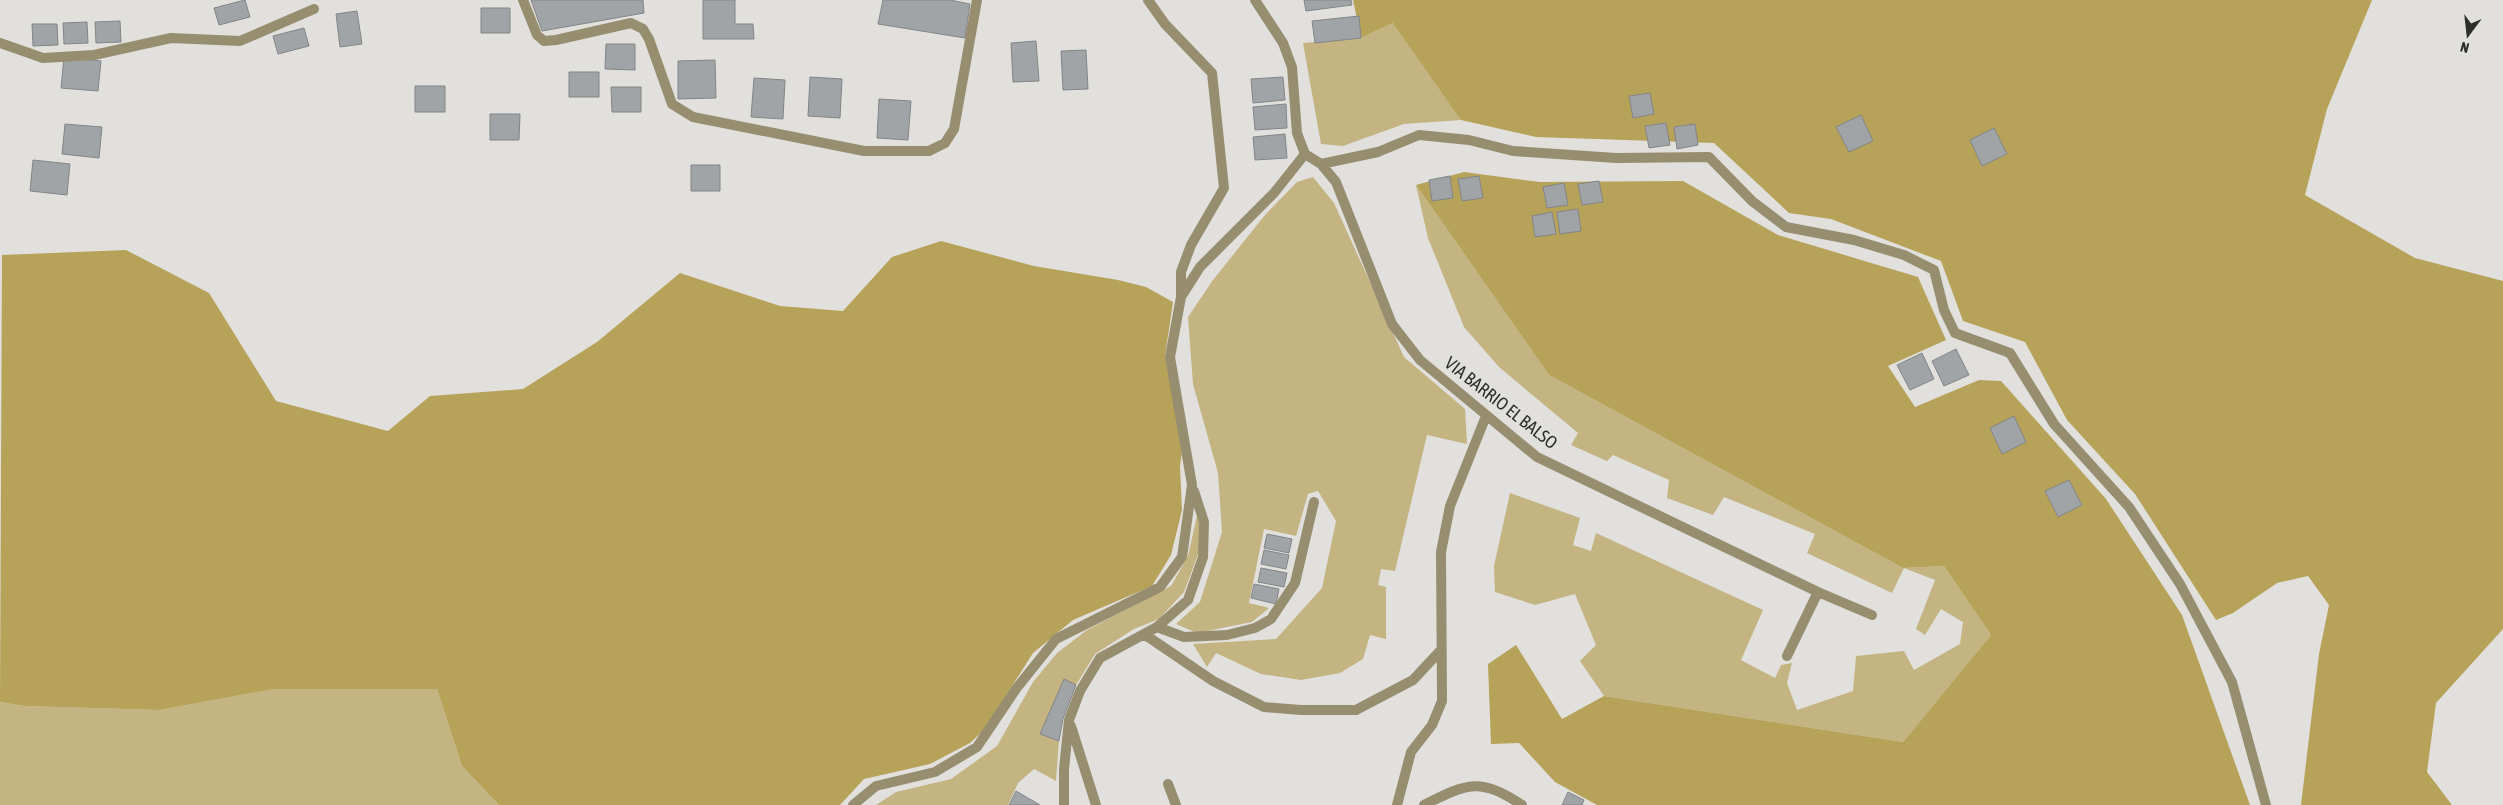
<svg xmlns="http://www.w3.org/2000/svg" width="2503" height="805" font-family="'Asap Condensed',sans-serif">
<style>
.green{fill:#c3b481}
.forest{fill:#b7a259}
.building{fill:#a1a4a6;stroke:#828587}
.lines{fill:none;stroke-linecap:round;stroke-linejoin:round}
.street{stroke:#978e70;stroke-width:10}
.labels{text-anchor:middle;stroke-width:4;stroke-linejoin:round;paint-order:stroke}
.street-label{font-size:18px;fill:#2d2d2c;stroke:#e1e0dd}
</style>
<rect width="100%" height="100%" fill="#e1e0dd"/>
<path class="green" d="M1402,19L1461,120L1404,124L1343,146L1321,144L1303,43L1361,38Z
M1313,177L1334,203L1404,357L1465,409L1467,444L1427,435L1395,571L1381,569L1378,585L1386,587V639L1370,635L1363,659L1340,673L1301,680L1261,674L1216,653L1207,667L1193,644L1276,639L1322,588L1336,521L1318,491L1308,494L1296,536L1264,529L1249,603L1269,608L1252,622L1197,633L1176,624L1200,602L1222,532L1218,473L1193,384L1188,317L1213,280L1265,215L1297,182Z
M1416,185L1549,375L1903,568L1944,566L1991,635L1903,742L1604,696L1580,661L1596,645L1575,594L1535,605L1495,592L1494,566L1510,493L1580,518L1573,545L1591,551L1596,533L1763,610L1741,660L1775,678L1781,665L1792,663L1787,683L1797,710L1853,691L1856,656L1904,651L1914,670L1960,644L1963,622L1941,609L1925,635L1916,629L1935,580L1904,568L1892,593L1807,553L1815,534L1724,497L1713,515L1667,498L1669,480L1613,455L1607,461L1571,445L1578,433L1499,367L1464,327L1428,238Z
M1200,502L1203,541L1184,592L1159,619L1134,629L1095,654L1076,685L1064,680L1040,734L1059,741L1056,781L1034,769L1018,783L1008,805H876L896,792L951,779L997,746L1033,682L1057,653L1087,630L1171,586L1188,556Z
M274,689H437L462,766L499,805H0V702L24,706L160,710Z"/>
<path class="forest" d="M1353,0H2372L2327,109L2305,195L2415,258L2503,281V629L2436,703L2427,772L2452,805H2301L2319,654L2329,605L2308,576L2277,583L2233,613L2216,620L2135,494L2067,420L2025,342L1963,321L1941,261L1831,219L1789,213L1714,143L1536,137L1461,120L1393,23L1361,38Z
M1464,172L1540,182L1683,181L1778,235L1918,277L1946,340L1888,366L1915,407L1979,380L2001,381L2106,499L2182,615L2250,805H1597L1555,782L1519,743L1491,744L1488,664L1516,645L1562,719L1604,696L1903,742L1991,635L1944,566L1903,568L1549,375L1416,185Z
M941,241L1034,266L1118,280L1146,287L1173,302L1165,356L1183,445L1180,466L1182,510L1171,555L1152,586L1073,620L1033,653L984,730L970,743L930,764L864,779L840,805H499L462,766L437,689H274L160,710L24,706L0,702L2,255L126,250L209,293L276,401L388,431L430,396L523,389L597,342L680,273L780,306L843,311L892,257Z"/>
<path class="building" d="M245,0L250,17L219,25L214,8Z
M531,0H643L644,13L542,31Z
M703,0H735V24H753L754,39H703Z
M883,0H950L970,4L965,38L878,24Z
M1304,0H1351L1352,5L1306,11Z
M481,8H510V33H481Z
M357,11L362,44L340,47L336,14Z
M1359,16L1361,38L1315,43L1312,21Z
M120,21L121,42L96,43L95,22Z
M87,22L88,43L64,44L63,23Z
M32,24H57L58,45L33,46Z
M304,28L309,46L278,54L273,36Z
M1036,41L1039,81L1013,82L1011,43Z
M606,44H635V70L605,69Z
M1086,50L1088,89L1063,90L1061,51Z
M64,57L101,61L98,91L61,88Z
M715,60L716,98L678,99V61Z
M569,72H599V97H569Z
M810,77L842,79L840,118L808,116Z
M1283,77L1285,100L1253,103L1251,79Z
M754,78L785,80L783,119L751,117Z
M415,86H445V112H415Z
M611,87H641V112H612Z
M1650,93L1654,114L1633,118L1629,96Z
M879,99L911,101L908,140L877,138Z
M1286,104L1287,128L1255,130L1253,107Z
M490,114H520L519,140H490Z
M1861,115L1873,141L1849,152L1836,127Z
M1666,123L1670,145L1649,148L1645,126Z
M65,124L102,127L99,158L62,154Z
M1695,124L1698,145L1677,149L1674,127Z
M1994,128L2007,154L1982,166L1970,140Z
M1285,134L1287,158L1255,160L1253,137Z
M33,160L70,164L67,195L30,191Z
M691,165H720V191H691Z
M1450,176L1453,198L1432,201L1429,180Z
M1479,176L1483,198L1462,201L1458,179Z
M1599,181L1603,202L1582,205L1578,184Z
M1564,183L1568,205L1547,208L1543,187Z
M1578,209L1581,231L1560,234L1557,212Z
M1552,212L1556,234L1535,237L1532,216Z
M1956,349L1969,375L1944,386L1932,361Z
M1922,353L1934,379L1910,390L1897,365Z
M2014,416L2026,442L2002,454L1990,428Z
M2069,480L2082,505L2058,517L2045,491Z
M1267,534L1292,539L1289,553L1264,548Z
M1264,550L1289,555L1286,569L1261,564Z
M1261,568L1287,573L1284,587L1258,582Z
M1254,584L1279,589L1276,604L1251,598Z
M1064,679L1076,685L1063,719L1059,741L1040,734Z
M1016,791L1040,805H1009Z
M1568,792L1584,800L1582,805H1562Z"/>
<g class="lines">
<path class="street" d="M523,0L537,35L544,41L556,40L631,23L643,29L649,39L672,104L693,117L864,151H929L945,143L954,129L977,0
M1148,0L1165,24L1212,73L1224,188L1191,245L1181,272V296
M1255,0L1283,43L1292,67L1297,133L1305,154L1321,164L1336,182L1392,324L1420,360L1537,457L1818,592L1872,615
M0,43L43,58L94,55L171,38L240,41L314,9
M1321,164L1378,152L1419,135L1469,140L1513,151L1616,158L1709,157L1752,201L1786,227L1854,240L1904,255L1934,270L1944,310L1955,333L2010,353L2054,424L2129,507L2180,584L2232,682L2266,805
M1157,627L1184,637L1227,635L1255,628L1271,619L1295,583L1314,502
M1144,634L1213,681L1264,707L1301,710H1356L1413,680L1441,650
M1787,656L1818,592
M1071,726L1096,805
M1168,784L1176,805
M853,805L876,786L935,772L977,747L1016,689L1056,639L1160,587L1182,557L1192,485L1170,357L1181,297L1200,267L1274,193L1305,154
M1064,805V769L1069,720L1080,691L1100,658L1157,627L1188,600L1203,557L1204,522L1194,491
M1397,805L1411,752L1432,725L1442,701L1441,552L1450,506L1486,416
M1424,805C1468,783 1479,777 1522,805"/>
</g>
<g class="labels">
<g class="street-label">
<text transform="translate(1501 403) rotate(38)" y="6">VIA BARRIO EL BALSO</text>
</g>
</g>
<g transform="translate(2468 35) rotate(195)" stroke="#e1e0dd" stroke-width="4" paint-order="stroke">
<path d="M0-4L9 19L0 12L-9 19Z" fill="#2d2d2c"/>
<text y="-8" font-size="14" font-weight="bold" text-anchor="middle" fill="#2d2d2c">N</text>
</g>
</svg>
